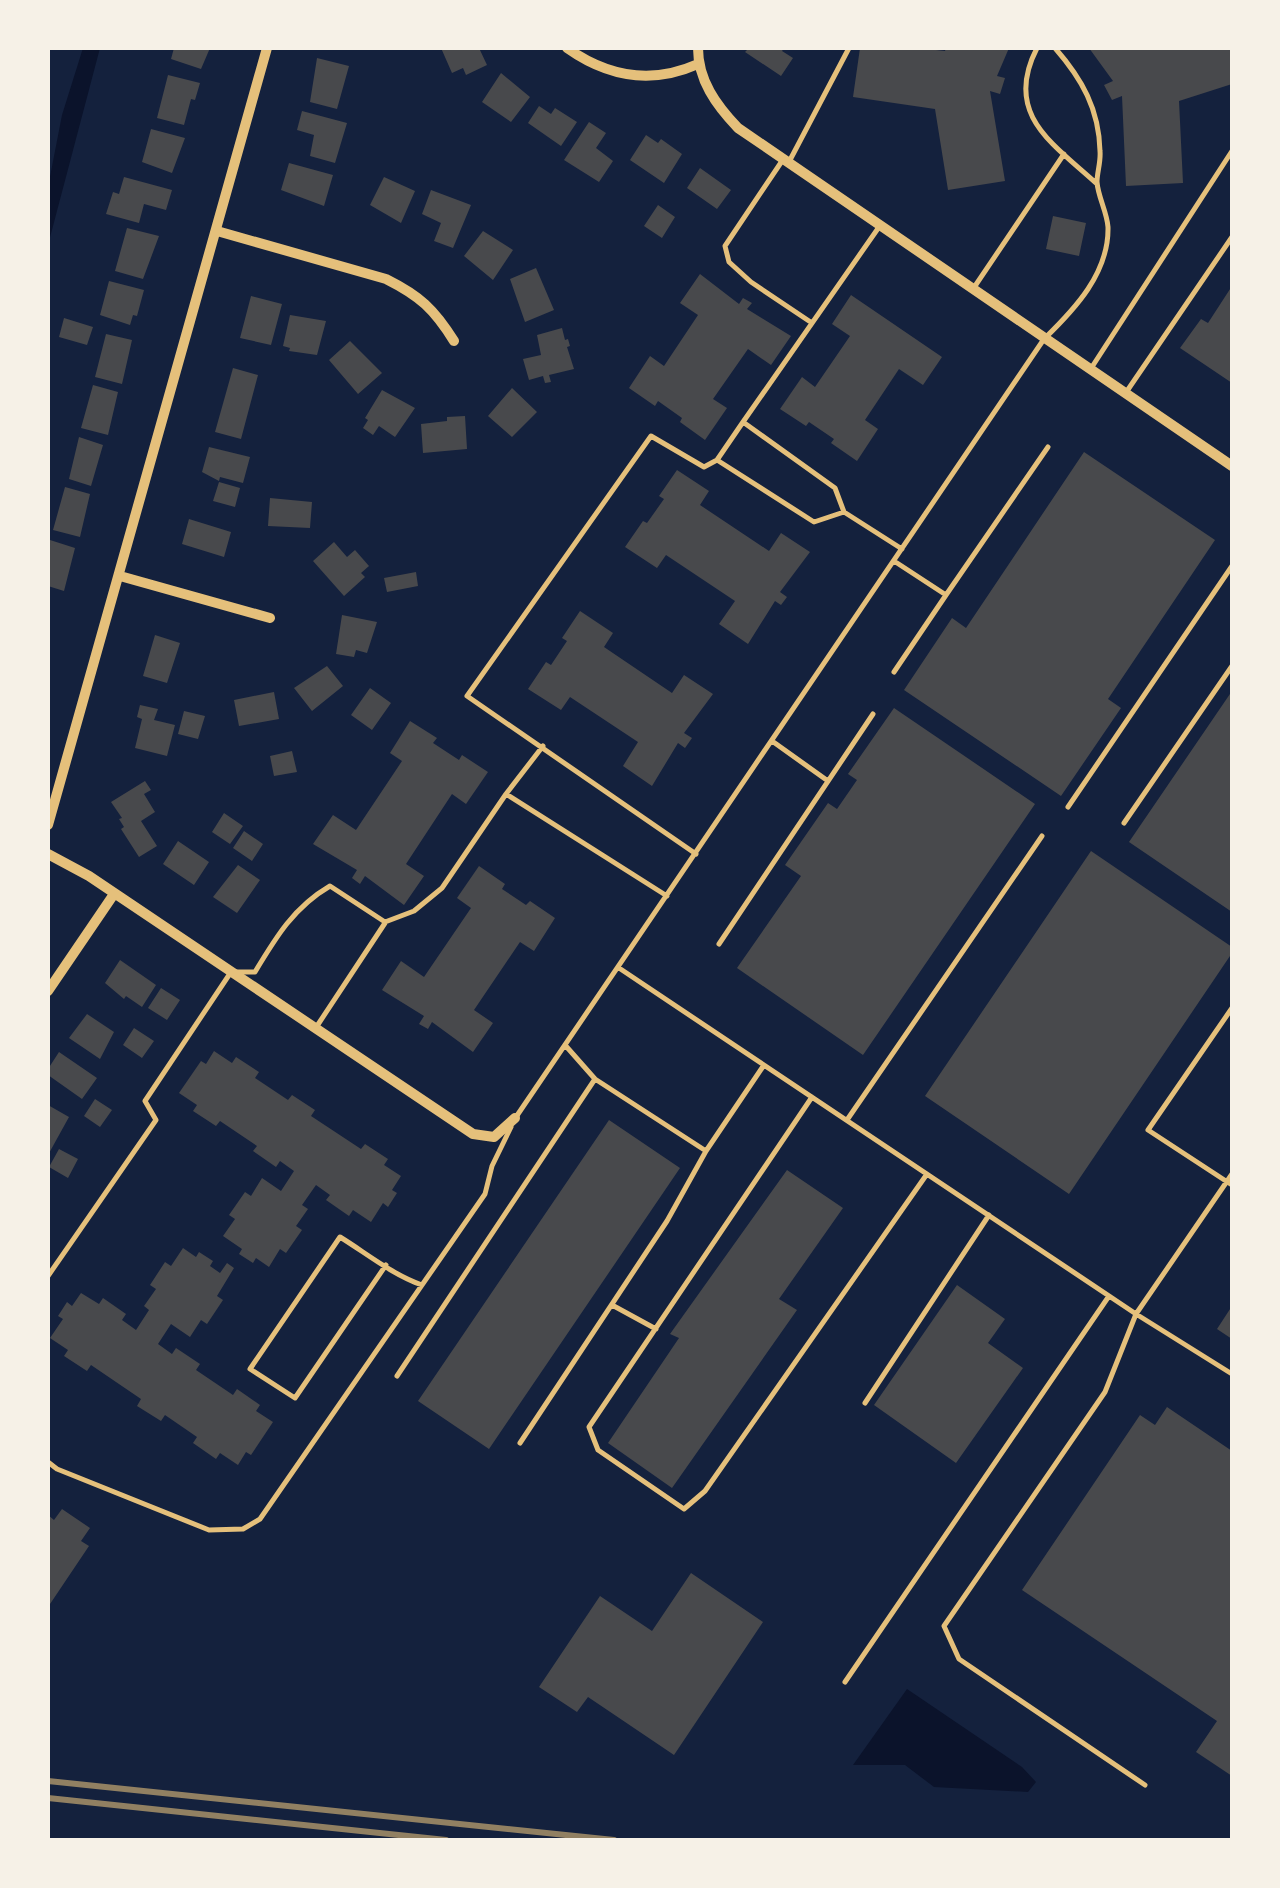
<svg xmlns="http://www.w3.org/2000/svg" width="1280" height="1888" font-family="'Noto Sans',sans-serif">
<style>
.water{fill:#0b132b}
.building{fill:#48494c}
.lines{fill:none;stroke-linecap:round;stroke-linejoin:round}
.service{stroke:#e5c07b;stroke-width:5}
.minor{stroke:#e5c07b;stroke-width:10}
.rail{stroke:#918062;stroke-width:6}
</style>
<rect width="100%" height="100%" fill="#14213d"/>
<path class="water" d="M83,48H100L48,245V187L62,115Z
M907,1689L1022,1767L1036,1782L1028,1792L934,1787L905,1765H853Z"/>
<path class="building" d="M174,48H210L201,69L171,59Z
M441,48H479L487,65L466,75L463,68L452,73Z
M749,48H784L782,51L793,58L781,76L745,52Z
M860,48H918L945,51L946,48H1009L997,76L1005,78L1000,94L990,91L1005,181L948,190L935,109L853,97Z
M1089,48H1232V84L1179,101L1183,183L1126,186L1122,96L1112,100L1104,85L1113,81Z
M317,58L349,66L337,109L310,102Z
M501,73L530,97L511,122L482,102Z
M168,75L200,83L195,100L191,99L184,125L157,118Z
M539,106L551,114L555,108L577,122L561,146L528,123Z
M302,111L347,123L335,163L310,156L314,135L297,130Z
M589,122L606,133L596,148L613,161L599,182L564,160Z
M151,129L185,138L172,173L142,162Z
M646,135L658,143L661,139L682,154L664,183L630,160Z
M289,163L333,175L324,206L281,190Z
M700,168L731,190L717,209L687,188Z
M124,177L172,190L166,210L144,204L139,223L106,214L113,192L119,194Z
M384,177L415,191L401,223L370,205Z
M431,190L471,205L453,248L434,241L441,223L422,214Z
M658,205L675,217L662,238L644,226Z
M1053,216L1086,223L1079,256L1046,249Z
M127,228L159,236L143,279L115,271Z
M483,231L513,250L493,280L464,256Z
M536,268L554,310L525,322L510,279Z
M700,274L739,304L743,298L752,303L747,309L791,336L771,365L748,349L713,399L727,408L705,440L680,422L682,418L658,401L655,406L629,388L650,356L664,366L698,315L680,303Z
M109,281L144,290L137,316L133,315L130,325L100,315Z
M1232,286V383L1180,348L1201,319L1208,323Z
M851,295L942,357L923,385L899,369L865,420L878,429L857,461L831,443L834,439L809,422L806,426L780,409L802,377L815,387L850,336L832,324Z
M251,296L282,304L271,345L240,338Z
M290,315L326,321L317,355L289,351L290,348L283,346Z
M64,318L93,327L87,345L59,337Z
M562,328L565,340L568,339L570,346L567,347L574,369L549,375L551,382L545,383L543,376L529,380L523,359L541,355L537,335Z
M106,334L132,340L122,384L95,377Z
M350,341L382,373L358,394L329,360Z
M233,368L258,375L241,439L215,432Z
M93,385L118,392L108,435L81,428Z
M512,388L537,412L512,437L488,416Z
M382,390L415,408L395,437L379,426L373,435L363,428L368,420L365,418Z
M465,416L467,449L423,453L421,424L447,421V417Z
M79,437L103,445L91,486L69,479Z
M209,447L250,457L243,483L220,477L219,481L202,472Z
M1084,452L1215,540L1108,699L1121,708L1061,796L904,690L952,618L966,628Z
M677,470L709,491L700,505L769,551L781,533L810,552L780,592L787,597L781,605L775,601L748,644L719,624L735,601L666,555L657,568L625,547L643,521L647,523L664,499L659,496Z
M219,482L240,488L235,507L213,501Z
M65,487L90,494L80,537L53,530Z
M270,498L312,502L310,528L268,526Z
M189,519L231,532L224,557L182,544Z
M50,540L75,548L64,591L48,586Z
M334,542L347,557L355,550L369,566L361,573L365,577L344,596L313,561Z
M416,572L418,586L387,592L384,578Z
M580,611L613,633L604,647L672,693L684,675L713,694L684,733L692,738L685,748L678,743L652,786L623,766L638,742L570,697L561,710L528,689L546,662L551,665L567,641L562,638Z
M342,615L377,622L367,653L356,650L354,657L336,654Z
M155,635L180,643L167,683L143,676Z
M327,666L343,686L312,711L294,688Z
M370,688L391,703L372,730L351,715Z
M1232,691V912L1129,842Z
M274,692L279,719L239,726L234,700Z
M140,705L158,709L154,720L175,725L167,756L135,748L142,719L137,717Z
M894,708L1035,804L863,1055L737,968L801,876L785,865L828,803L837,809L857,780L848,774Z
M184,711L205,716L198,739L178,734Z
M410,721L437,738L433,743L459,760L462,755L488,772L466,804L452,794L406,864L424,876L404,905L365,876L360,884L352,878L357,870L313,844L333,815L356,830L402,761L390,753Z
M292,751L297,772L274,776L270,756Z
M145,781L151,790L144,794L155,812L141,821L157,846L139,857L121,829L124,827L119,819L122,818L111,802Z
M224,813L243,826L230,844L212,832Z
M244,831L263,844L252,861L233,848Z
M178,841L209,862L194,885L163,864Z
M1091,851L1232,947V953L1069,1194L925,1096Z
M238,865L260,880L237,913L213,897Z
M479,866L505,884L502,889L526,905L530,901L555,918L534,951L520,942L474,1010L493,1023L473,1052L432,1022L428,1029L419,1024L424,1016L382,990L401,961L424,977L471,908L457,898Z
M120,960L156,985L142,1007L126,996L124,999L105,983Z
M161,988L180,1000L167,1020L148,1008Z
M87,1014L114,1032L100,1059L69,1038Z
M134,1028L154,1041L142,1058L123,1045Z
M214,1051L232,1063L236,1057L259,1072L255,1078L288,1100L292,1095L315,1110L311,1116L361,1149L365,1144L388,1159L384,1165L401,1176L392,1190L397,1193L388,1207L383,1203L371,1222L353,1210L349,1216L326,1200L330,1195L316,1185L302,1205L308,1209L296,1226L302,1230L286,1253L280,1249L269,1267L256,1258L253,1263L239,1254L242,1249L223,1236L235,1219L229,1215L245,1192L251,1196L262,1178L281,1191L294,1171L280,1161L276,1167L253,1151L257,1146L220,1121L216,1126L193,1111L197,1105L179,1093L201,1061L206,1064Z
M59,1052L97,1078L82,1099L48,1075V1069Z
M95,1099L112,1110L100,1127L84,1116Z
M48,1105L69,1117L48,1155Z
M609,1120L680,1168L489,1449L418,1401Z
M59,1149L78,1159L68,1178L49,1167Z
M787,1170L843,1208L779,1299L797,1310L672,1488L608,1443L679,1338L670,1334Z
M183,1248L196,1257L199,1252L213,1261L210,1266L220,1273L227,1263L234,1268L217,1296L223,1300L207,1324L201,1320L190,1337L171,1324L158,1344L172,1354L176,1348L200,1364L196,1370L233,1395L237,1389L260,1405L256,1411L273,1422L251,1455L246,1452L238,1465L220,1453L216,1459L193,1443L197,1437L165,1415L161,1421L137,1406L141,1399L91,1365L87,1371L64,1356L68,1350L50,1338L63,1319L58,1316L67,1302L72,1306L81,1293L99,1304L103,1298L126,1314L122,1320L136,1330L149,1310L144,1306L156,1289L150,1285L165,1262L171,1266Z
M957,1285L1005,1319L988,1343L1023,1368L956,1463L874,1405Z
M1232,1306V1339L1217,1329Z
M1167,1407L1232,1451V1776L1196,1752L1217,1721L1022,1590L1140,1415L1155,1425Z
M62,1509L90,1528L81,1541L89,1546L48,1607V1515L54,1520Z
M691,1573L763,1622L674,1755L588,1697L577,1712L539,1687L600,1596L652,1631Z"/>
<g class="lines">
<path class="service" d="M1037,48C1003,114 1052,143 1097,184
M790,160L849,48
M782,161L725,246L729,262L751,282L812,323
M973,289L1064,154
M1090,370L1232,151
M1127,391L1232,237
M717,460L743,422
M844,512L835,488L743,422L879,227
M894,561L946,595L894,672
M946,595L1048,447
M772,741L828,781
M506,794L667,896
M1068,807L1232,566
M1124,823L1232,666
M696,854L467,696L651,436L704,467L717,460L814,522L844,512L902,549
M719,944L873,714
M619,968L1136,1314L1232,1374
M1232,1008L1148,1130L1232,1185
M317,1026L385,923
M812,1097L589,1427L598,1450L684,1509L705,1491L927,1174
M516,1117L1044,339C1075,309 1109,273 1108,227C1107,212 1098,197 1097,182C1097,172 1101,162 1100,151C1099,109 1082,79 1055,48
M847,1120L1042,836
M706,1151L764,1065
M386,1265L295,1398L250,1369L340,1237C366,1253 393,1275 422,1285
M48,1276L156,1120L145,1101L231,972H255C276,937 294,907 330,886L385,922L414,911L442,888L506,794L543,746
M612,1305L656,1329
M397,1376L595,1079L565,1045
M865,1403L989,1215
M520,1443L667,1221L706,1151L595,1079
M48,1462L57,1469L209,1530L243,1529L260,1519L485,1194L492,1166L511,1127
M845,1682L1109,1296
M1145,1785L959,1659L944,1626L1105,1392L1136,1314L1232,1174"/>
<path class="minor" d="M567,48C608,77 651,85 698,64
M698,48C698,80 716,105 738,128L1232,466
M217,231L386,279C420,296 434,309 454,341
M120,576L270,618
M48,825L267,48
M48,854L89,876L473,1134L494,1137L515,1118
M48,991L114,894"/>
<path class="rail" d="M48,1781L614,1840
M48,1798L446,1840"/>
</g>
<rect width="1280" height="1888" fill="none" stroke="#f6f1e7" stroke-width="100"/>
</svg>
